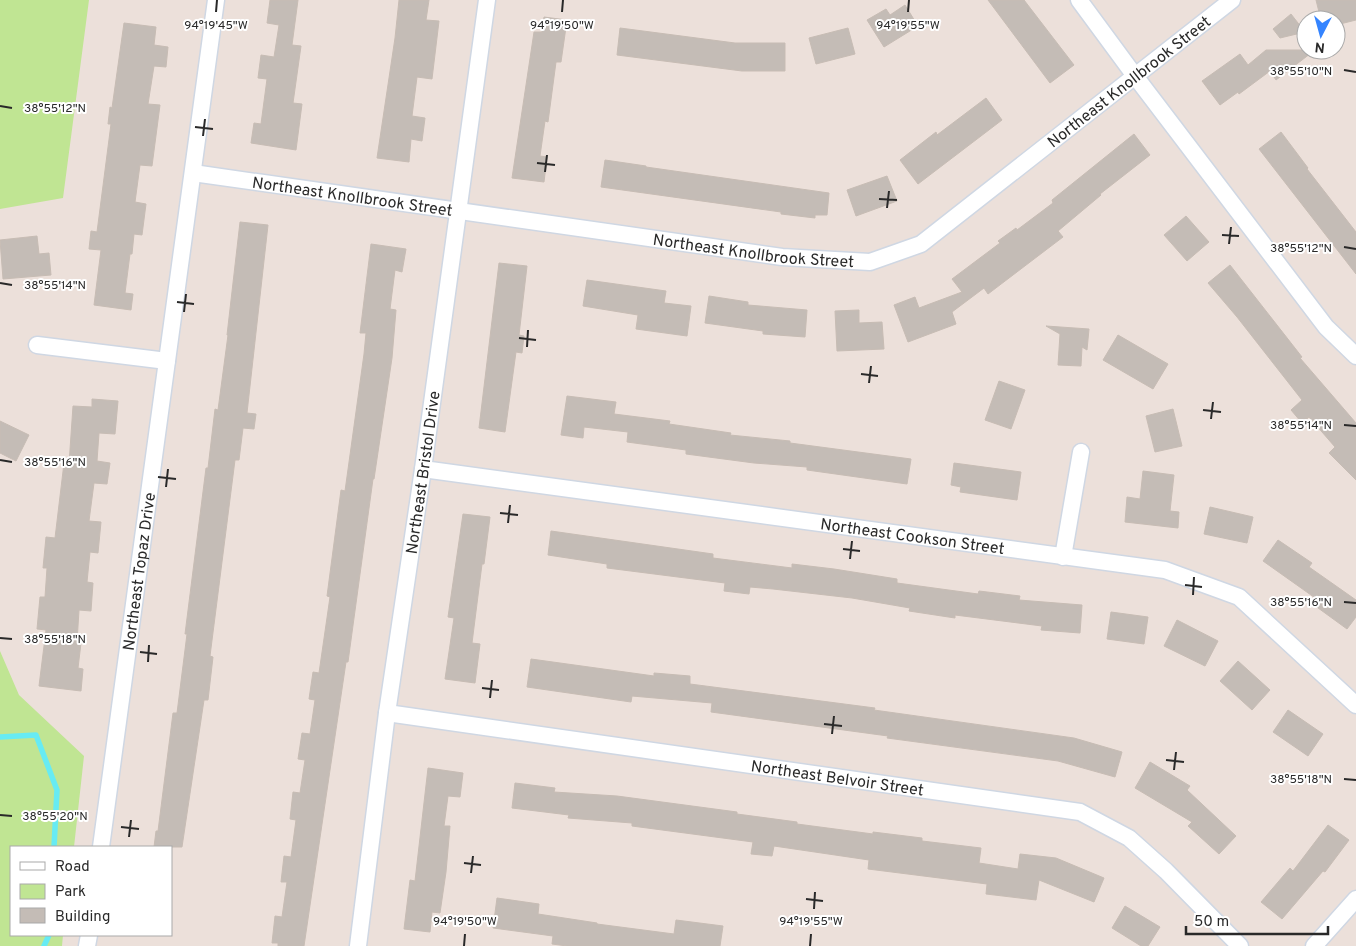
<svg xmlns="http://www.w3.org/2000/svg" width="1356" height="946" font-family="Overpass,sans-serif">
<style>
.green{fill:#c0e593}
.lines{fill:none;stroke-linecap:round;stroke-linejoin:round}
.stream{stroke:#67ebf3;stroke-width:5.5}
.building{fill:#c4bcb6;stroke:#c7bcb4}
.street-casing{stroke:#cfd7e3;stroke-width:19}
.street{stroke:#fff;stroke-width:16}
.ticks{fill:none;stroke:#292929;stroke-width:2}
.labels{text-anchor:middle;stroke-width:4;stroke-linejoin:round;paint-order:stroke}
.street-label{font-size:16px;fill:#292929;stroke:#fff}
.ticks-label{font-size:12px;text-anchor:middle;fill:#292929;stroke:#fff;stroke-width:4;stroke-linejoin:round;paint-order:stroke}
</style>
<rect width="100%" height="100%" fill="#ece0da"/>
<path class="green" d="M0,0H89L63,198L0,209Z
M0,651L19,695L84,756L74,847H11V935H63L62,946H0Z"/>
<g class="lines">
<path class="stream" d="M0,737L36,735L57,790L54,847
M44,946L49,935"/>
</g>
<path class="building" d="M270,0H298L292,45L301,46L293,103L302,104L296,150L251,143L254,123L261,124L267,79L258,78L261,55L274,57L279,25L267,23Z
M399,0H429L426,20L439,21L432,79L417,77L412,116L425,118L422,141L411,139L409,162L377,158L395,38Z
M988,0H1024L1074,65L1050,83Z
M1316,0H1356V20L1336,25V20H1321Z
M905,5L918,26L884,47L867,20L886,9L890,15Z
M1291,14L1305,32L1280,38L1273,29Z
M544,17L567,20L561,62H556L548,122L545,121L540,156L547,157L544,182L512,178L534,32H542Z
M124,23L156,27L154,45L168,47L166,67L154,66L148,104L160,105L152,166L140,165L135,202L146,204L142,235L134,234L132,254H130L125,293L133,294L131,310L94,305L101,250L89,249L91,231L97,232L111,124H108L110,107L112,108Z
M620,28L735,43H785V71H742L617,55Z
M848,28L855,54L816,64L809,38Z
M1266,50H1315L1276,80L1270,71L1239,94L1238,92L1220,105L1202,81L1240,54L1248,65Z
M986,98L1002,120L918,184L900,160L936,132L937,135Z
M1281,132L1308,168L1307,169L1356,232V274L1259,149Z
M1134,134L1150,155L1100,194L1101,195L1058,231L1063,237L988,294L984,288L952,312L956,324L908,342L894,305L915,297L919,308L962,292L952,279L1000,243L998,241L1016,228L1017,230L1053,203L1052,200Z
M605,160L646,166V167L829,193L827,215H815V218L781,214V212L601,187Z
M887,176L897,201L856,216L847,190Z
M1186,216L1209,242L1187,261L1164,235Z
M240,222L268,225L247,413L256,414L254,429L243,428L239,460H235L210,656L213,657L208,700H204L182,847H154L156,831H158L173,713H177L187,634H185L206,468H208L215,409L218,410L228,335H227Z
M37,236L39,254L49,253L51,275L3,279L0,240Z
M371,244L406,249L402,272L395,270L390,309L396,310L392,358L374,479H373L348,662H346L304,946H278V943H272L275,916L282,917L287,882H281L284,856L291,857L296,820L290,819L293,792L300,793L305,760L298,759L302,733L310,734L315,700L309,699L313,672L319,673L330,597L327,596L341,490L345,491L364,354L366,333H360Z
M499,263L527,266L519,335L524,336L522,353L516,352L505,432L479,428Z
M1230,265L1302,357L1300,358L1356,423V480L1329,453L1335,447L1309,417L1302,423L1291,410L1302,400L1237,317L1208,283Z
M587,280L666,291L664,303L691,306L687,336L636,329L638,315L583,306Z
M709,296L748,302V305L807,310L805,337L763,334V331L705,323Z
M859,310V323L882,322L884,349L837,351L835,311Z
M1046,326L1089,329L1087,350L1082,347L1081,366L1058,365L1060,334Z
M1118,335L1168,364L1153,389L1103,360Z
M999,381L1025,390L1011,429L985,420Z
M567,396L616,402L614,414L670,421L669,424L731,433L730,435L790,441V443L911,459L907,484L807,470V467L754,463L686,454V450L627,442L628,432L584,427L583,438L561,435Z
M92,399L118,401L115,434L99,433L97,461L110,463L107,484L94,483L89,521L101,522L98,553L90,552L87,582L93,583L91,611L79,610L77,642L81,643L78,668L83,669L81,691L39,686L46,630L37,629L40,597H45L47,568H43L46,537L55,538L64,463L69,464L73,406L92,407Z
M1173,409L1182,446L1155,452L1146,416Z
M0,421L29,435L16,461L0,453Z
M954,463L1021,472L1017,500L960,492L961,487L951,485Z
M1143,471L1174,475L1170,511L1179,512L1178,528L1125,522L1127,497L1140,499Z
M1210,507L1253,517L1247,543L1204,534Z
M463,514L490,517L484,564H482L472,643L480,644L475,683L445,679L454,618L448,617Z
M551,531L713,554V558L792,568V564L834,569L897,579V583L978,594L979,591L1020,596L1019,600L1082,605L1080,633L1041,630L1042,626L955,615V618L909,611L910,608L852,598L773,589L750,587L749,594L724,591L725,583L607,568V564L548,555Z
M1278,540L1312,563L1309,567L1356,600V617L1347,629L1314,605L1318,600L1263,561Z
M1111,612L1148,617L1144,644L1107,639Z
M1177,620L1218,641L1205,666L1164,646Z
M531,659L654,676V673L690,676V684L875,708L874,710L1074,738L1122,752L1115,777L1058,761L887,738L888,736L711,712L712,703L632,696L631,702L527,687Z
M1238,661L1270,690L1252,710L1220,681Z
M1288,710L1323,734L1308,756L1273,732Z
M1150,762L1190,786L1187,790L1236,836L1219,854L1188,826L1192,822L1135,788Z
M428,768L463,773L460,797L448,796L444,826H450L446,872L440,913L432,912L430,932L404,929L410,880L415,881Z
M515,783L555,788L554,792L617,796L737,812V814L797,822V824L873,834V832L922,838V841L981,848L979,863L1018,869L1020,854L1056,858L1104,878L1094,902L1039,880L1036,900L986,894L987,884L868,869L869,860L774,846L772,856L751,854L753,842L632,826V823L568,818L569,815L512,808Z
M1328,825L1349,840L1325,872L1323,871L1282,919L1261,902L1290,868L1293,871Z
M497,898L539,904L538,914L597,923V924L674,934L676,920L723,926L720,946H567L552,944L553,936L493,928Z
M1125,906L1160,927L1148,946H1141L1112,928Z"/>
<g class="lines">
<defs>
<g id="street">
<path d="M1079,0L1135,76L1326,327L1356,356"/>
<path id="s1" d="M193,173L782,257L870,262L921,244L1232,0"/>
<path d="M37,345L167,361"/>
<path id="s2" d="M423,469L1165,570L1239,597L1356,705"/>
<path d="M1063,557L1081,452"/>
<path id="s3" d="M387,713L1080,812L1129,838L1166,871L1240,946"/>
<path id="s4" d="M101,847L216,0"/>
<path d="M87,946L89,935"/>
<path id="s5" d="M358,946L387,713L423,469L487,0"/>
<path d="M1314,946L1356,899"/>
</g>
</defs>
<use href="#street" class="street-casing"/>
<use href="#street" class="street"/>
</g>
<path class="ticks" d="M216,12L217,0M562,12L563,0M908,12L909,0M1344,70L1356,72M0,106L12,108M195,127L213,129M203,136L205,119M537,163L555,165M545,172L547,155M879,199L897,200M887,208L889,191M1222,235L1239,236M1229,244L1231,227M1344,247L1356,249M0,283L12,285M177,302L194,304M184,312L186,294M519,338L536,340M527,347L528,330M861,374L878,376M869,383L871,366M1203,410L1221,412M1211,419L1213,402M1344,425L1356,426M0,460L12,462M158,477L176,479M166,487L168,469M500,513L518,515M508,523L510,505M843,549L860,551M850,559L852,541M1185,585L1202,587M1193,595L1194,577M1344,602L1356,603M0,638L12,639M140,652L157,654M148,662L149,645M482,688L499,690M490,698L492,680M824,724L842,726M832,734L834,716M1166,760L1184,762M1174,770L1176,752M1344,779L1356,780M0,815L12,816M121,827L139,829M129,837L131,820M464,863L481,865M471,873L473,856M806,899L823,901M814,909L815,892M464,946L465,934M810,946L811,934"/>
<g class="labels">
<g class="street-label">
<text dy="6" stroke="none"><textPath href="#s1" startOffset="1001">Northeast Knollbrook Street</textPath></text>
<text dy="6" stroke="none"><textPath href="#s1" startOffset="161">Northeast Knollbrook Street</textPath></text>
<text dy="6" stroke="none"><textPath href="#s1" startOffset="566">Northeast Knollbrook Street</textPath></text>
<text dy="6" stroke="none"><textPath href="#s5" startOffset="478">Northeast Bristol Drive</textPath></text>
<text dy="6" stroke="none"><textPath href="#s2" startOffset="494">Northeast Cookson Street</textPath></text>
<text dy="6" stroke="none"><textPath href="#s4" startOffset="278">Northeast Topaz Drive</textPath></text>
<text dy="6" stroke="none"><textPath href="#s3" startOffset="455">Northeast Belvoir Street</textPath></text>
</g>
</g>
<g class="ticks-label">
<text x="216" y="29">94°19'45"W</text>
<text x="562" y="29">94°19'50"W</text>
<text x="908" y="29">94°19'55"W</text>
<text x="1301" y="75">38°55'10"N</text>
<text x="55" y="112">38°55'12"N</text>
<text x="1301" y="252">38°55'12"N</text>
<text x="55" y="289">38°55'14"N</text>
<text x="1301" y="429">38°55'14"N</text>
<text x="55" y="466">38°55'16"N</text>
<text x="1301" y="606">38°55'16"N</text>
<text x="55" y="643">38°55'18"N</text>
<text x="1301" y="783">38°55'18"N</text>
<text x="55" y="820">38°55'20"N</text>
<text x="465" y="925">94°19'50"W</text>
<text x="811" y="925">94°19'55"W</text>
</g>
<rect x="10" y="846" width="162" height="90" fill="#ffffff" stroke="#a9a9a9"/>
<rect x="20" y="862" width="25" height="8" fill="#ffffff" stroke="#a9a9a9"/>
<text x="55" y="871" font-size="15" fill="#292929">Road</text>
<rect x="20" y="884" width="25" height="15" fill="#c0e593" stroke="#a9a9a9"/>
<text x="55" y="896" font-size="15" fill="#292929">Park</text>
<rect x="20" y="908" width="25" height="15" fill="#c4bcb6" stroke="#a9a9a9"/>
<text x="55" y="921" font-size="15" fill="#292929">Building</text>
<g transform="translate(1321 35) rotate(186)"><circle r="24" fill="#ffffff" stroke="#a9a9a9"/>
<path d="M0-4L9 19L0 12L-9 19Z" fill="#3484ff"/>
<text y="-8" font-size="14" font-weight="bold" text-anchor="middle" fill="#292929">N</text>
</g>
<path d="M1186 926v8h142v-8" fill="none" stroke="#292929" stroke-width="2.5"/>
<text x="1194" y="926" font-size="15" fill="#292929" stroke="#ffffff" stroke-width="4" paint-order="stroke">50 m</text>
</svg>
